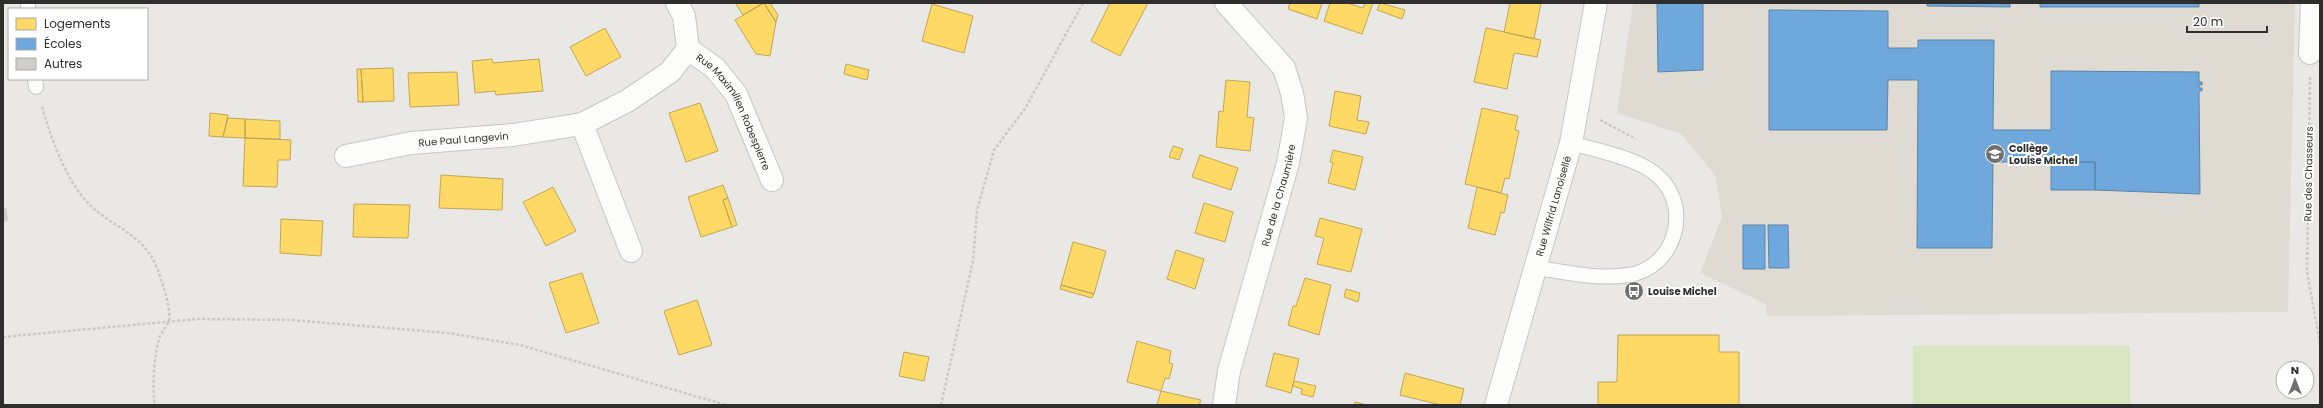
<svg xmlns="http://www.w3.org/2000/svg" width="2323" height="408" font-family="Poppins,sans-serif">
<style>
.education{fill:#e0dbd2}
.pitch{fill:#d7e5c1}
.homes{fill:#ffd966;stroke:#c0a655}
.schools{fill:#6fa8dc;stroke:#5c83a8}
.building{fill:#d0cecb;stroke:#d6d4d1}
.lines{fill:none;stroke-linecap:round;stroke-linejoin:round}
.service-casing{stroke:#c5c5c5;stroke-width:16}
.minor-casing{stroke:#c5c5c5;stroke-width:24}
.path{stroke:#c9c9c8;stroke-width:2.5;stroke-dasharray:3 2;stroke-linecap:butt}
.service{stroke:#fcfcfb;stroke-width:14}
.minor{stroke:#fcfcfb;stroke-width:22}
.labels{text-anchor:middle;stroke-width:4;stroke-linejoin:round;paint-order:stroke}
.street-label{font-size:10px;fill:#2e2e2e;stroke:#fff}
.poi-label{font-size:10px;font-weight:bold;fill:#2e2e2e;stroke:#fff;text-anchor:start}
</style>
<rect width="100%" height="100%" fill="#eae8e5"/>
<path class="education" d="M1633,3H2295L2288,312L1767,316L1766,304L1700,273L1722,217L1715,175L1681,134L1617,113Z"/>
<path class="pitch" d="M1913,346H2130V405H1913Z"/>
<path class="homes" d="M737,3H763L743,15L736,4Z
M764,3L776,22L770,56L756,54L735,20Z
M764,3H770L778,15L776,22Z
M1110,3H1148L1120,56L1091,41Z
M1290,3H1322L1317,19L1288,9Z
M1330,3H1347L1363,8L1365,3H1373L1362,34L1324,21Z
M1380,3L1405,10L1402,19L1377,10Z
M1510,3H1541L1534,39L1504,32Z
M932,4L973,16L964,53L922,41Z
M605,28L621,57L586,76L570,47Z
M1486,28L1541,40L1537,57L1514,53L1507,89L1474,82Z
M492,59L493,63L539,59L543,91L496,95L495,91L475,93L472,61Z
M846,64L869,70L867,80L844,74Z
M393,68L394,101L363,102L361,69Z
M357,69H361L363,102H358Z
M457,72L459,105L410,107L408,73Z
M1226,80L1250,82L1247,117L1254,118L1250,151L1216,147L1219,111L1223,112Z
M1335,91L1361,96L1357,120L1369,122L1366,134L1329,126Z
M700,103L718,151L686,162L669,113Z
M1482,108L1518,116L1515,130L1519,131L1509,179L1505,178L1501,193L1465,184Z
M210,113L228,115L223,137L209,136Z
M228,118L245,119V138L223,137Z
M245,119L280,121V139L245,138Z
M245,138L291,140L290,160H278L277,187L243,186Z
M1173,146L1183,149L1179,160L1169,157Z
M1333,150L1363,157L1355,190L1328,183L1333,163L1330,162Z
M1200,155L1238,168L1231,190L1192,177Z
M441,175L503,179L502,210L439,208Z
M723,185L728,198L723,200L732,227L701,237L688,197Z
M553,187L576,231L546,246L523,202Z
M1477,187L1508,195L1504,213L1501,212L1495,235L1468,228Z
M728,198L737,225L732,227L723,200Z
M1204,203L1233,212L1225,242L1195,233Z
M354,204L410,205L408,238L353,237Z
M1320,218L1362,229L1351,272L1317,264L1324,238L1315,236Z
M281,219L323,221L321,256L280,253Z
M1073,242L1106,251L1094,294L1061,285Z
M1176,250L1204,259L1195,289L1167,279Z
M582,273L599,323L566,333L549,283Z
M1305,278L1331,285L1319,335L1288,325L1293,306H1296Z
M1061,285L1094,294L1092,298L1060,289Z
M1346,289L1360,293L1358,302L1344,297Z
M697,300L712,345L679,355L664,311Z
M1618,335H1719V352H1739V405H1598V382H1617Z
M1137,341L1171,351L1169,363L1173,364L1169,379L1165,378L1161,391L1127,382Z
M904,352L929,357L924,381L899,376Z
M1274,353L1299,359L1291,393L1266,386Z
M1405,373L1464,389L1460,405H1441L1400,395Z
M1294,381L1316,386L1313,397L1301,394L1302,389L1293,386Z
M1161,391L1201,400L1199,405H1157Z
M1355,402L1367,405H1354Z"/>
<path class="schools" d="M1657,3H1703V70L1658,72Z
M1927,3H2010V7L1927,6Z
M2040,3H2199V7H2040Z
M1769,10L1888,11V48H1918V40H1994L1993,130H2051V71L2199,72V82H2202V85H2199V88H2202V91H2199L2200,194L2095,190V162H1993L1992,248H1917L1918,80H1888L1887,130H1769Z
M2051,162H2095V190H2051Z
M1743,225H1765V269H1743Z
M1768,225H1788L1789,268H1769Z"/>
<path class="building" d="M3,208H6L8,221H3Z"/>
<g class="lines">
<defs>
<path id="service" d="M28,3V9
M35,79L36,87
M1537,268C1566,272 1598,280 1628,275C1674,269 1693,209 1659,177C1639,158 1598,151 1571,143"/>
<g id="minor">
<path id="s1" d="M677,3L684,16L688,49L715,68L736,94L772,180"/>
<path d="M2310,53L2312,3"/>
<path d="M582,124L627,101L670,72L688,49"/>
<path id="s2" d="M346,156L411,143L513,135L582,124L631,251"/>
<path id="s3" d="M1224,405L1229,371L1288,163L1296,118L1292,93L1284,68L1226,3"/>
<path id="s4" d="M1496,405L1571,143L1596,3"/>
</g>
</defs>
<use href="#service" class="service-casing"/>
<use href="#minor" class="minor-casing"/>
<path class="path" d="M2310,77L2307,272L2320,343
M42,107C51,138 66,181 89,204C107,223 135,231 151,256C158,266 172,309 169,320C167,327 161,332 159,339C154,354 152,390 155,405
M1600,120L1636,139
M3,337L197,319L292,320L448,333L520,345L726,405
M941,405L973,261L977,210L994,150L1026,107L1083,3"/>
<use href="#service" class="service"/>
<use href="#minor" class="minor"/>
</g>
<defs>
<symbol id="school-disc" viewBox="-11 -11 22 22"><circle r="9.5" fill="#706f6e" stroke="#fff"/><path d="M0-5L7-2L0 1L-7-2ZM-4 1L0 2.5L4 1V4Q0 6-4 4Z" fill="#fff"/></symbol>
<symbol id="bus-disc" viewBox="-11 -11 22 22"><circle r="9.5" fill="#706f6e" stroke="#fff"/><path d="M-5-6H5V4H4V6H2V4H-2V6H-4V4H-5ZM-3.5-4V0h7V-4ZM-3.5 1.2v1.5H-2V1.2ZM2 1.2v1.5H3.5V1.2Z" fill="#fff"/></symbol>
</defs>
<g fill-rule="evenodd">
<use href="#school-disc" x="1984" y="143" width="22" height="22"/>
<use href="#bus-disc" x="1623" y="280" width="22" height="22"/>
</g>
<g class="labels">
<g class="street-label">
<text dy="4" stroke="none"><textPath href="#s1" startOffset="128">Rue Maximilien Robespierre</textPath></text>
<text dy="4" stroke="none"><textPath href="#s2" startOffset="119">Rue Paul Langevin</textPath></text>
<text transform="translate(2308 174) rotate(-89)" y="4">Rue des Chasseurs</text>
<text dy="4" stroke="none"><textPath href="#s3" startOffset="217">Rue de la Chaumière</textPath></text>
<text dy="4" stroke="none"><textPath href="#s4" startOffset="207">Rue Wilfrid Lanoisellé</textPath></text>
</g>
<g class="poi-label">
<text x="2009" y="152">Collège<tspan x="2009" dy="12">Louise Michel</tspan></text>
<text x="1648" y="295">Louise Michel</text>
</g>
</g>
<rect width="2323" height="408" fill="none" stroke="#2e2e2e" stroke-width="8"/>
<rect x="8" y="8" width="140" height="72" fill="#ffffff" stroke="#ababab"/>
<rect x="16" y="18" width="20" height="12" fill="#ffd966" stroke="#ababab"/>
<text x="44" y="28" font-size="12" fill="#2e2e2e">Logements</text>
<rect x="16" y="38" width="20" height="12" fill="#6fa8dc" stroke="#ababab"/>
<text x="44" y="48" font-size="12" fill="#2e2e2e">Écoles</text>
<rect x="16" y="58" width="20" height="12" fill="#d0cecb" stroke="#ababab"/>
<text x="44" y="68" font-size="12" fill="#2e2e2e">Autres</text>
<g transform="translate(2295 380)"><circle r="19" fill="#ffffff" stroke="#ababab"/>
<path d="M0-3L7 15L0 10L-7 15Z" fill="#706f6e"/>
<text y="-6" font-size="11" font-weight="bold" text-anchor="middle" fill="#2e2e2e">N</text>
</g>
<path d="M2187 26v6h80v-6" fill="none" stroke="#2e2e2e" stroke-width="2"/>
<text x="2193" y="26" font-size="12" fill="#2e2e2e" stroke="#ffffff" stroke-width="3" paint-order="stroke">20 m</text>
</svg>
